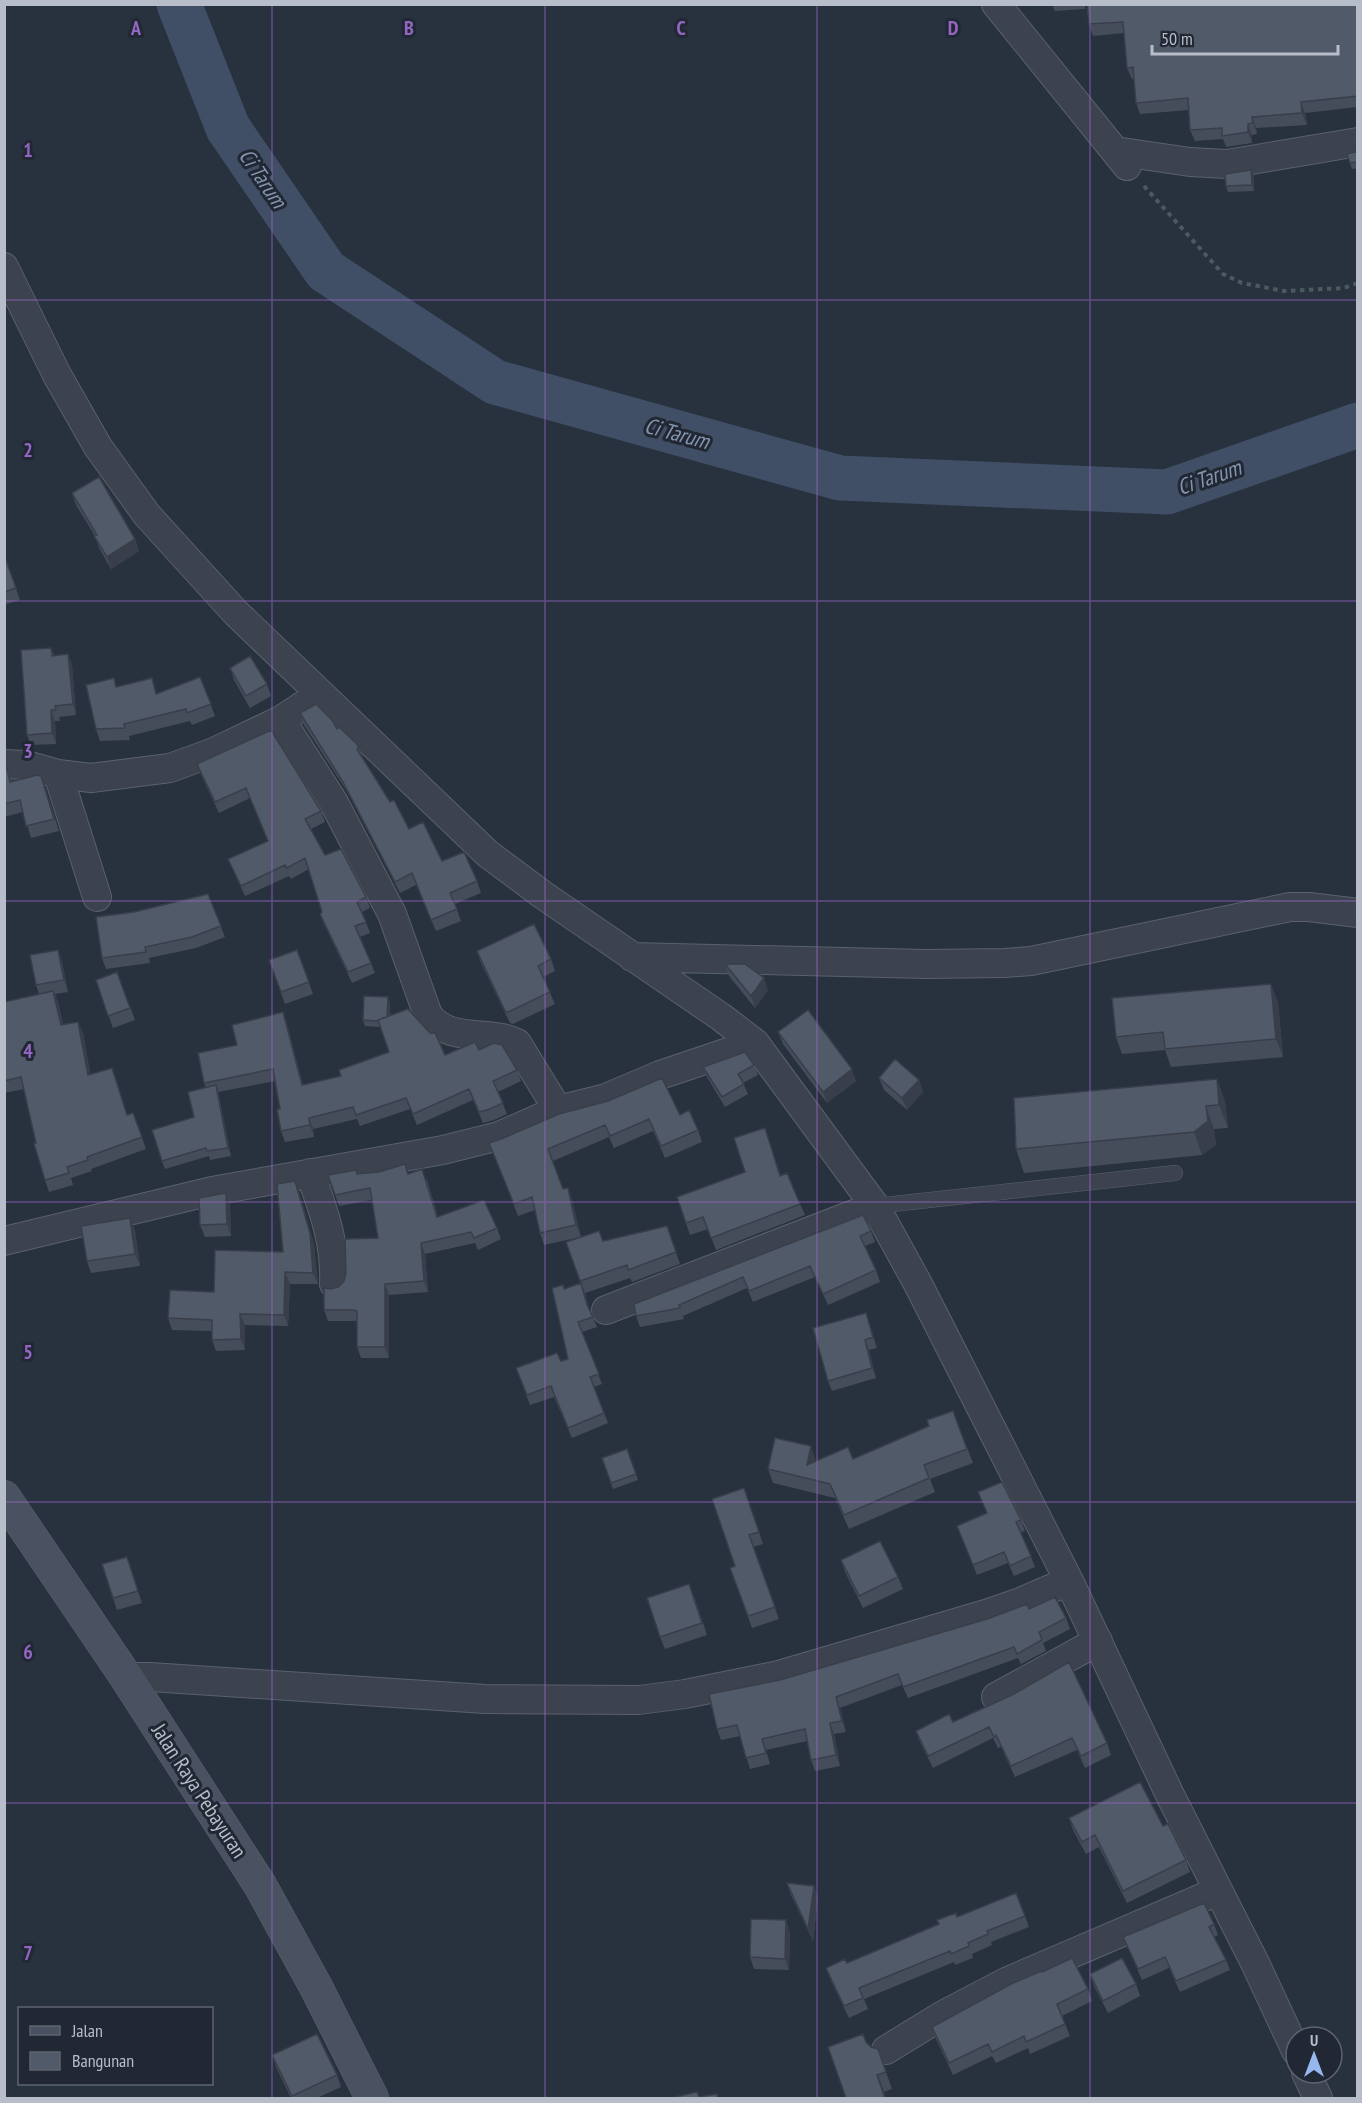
<svg xmlns="http://www.w3.org/2000/svg" width="1362" height="2103" font-family="'PT Sans Narrow',sans-serif">
<style>
.lines{fill:none;stroke-linecap:round;stroke-linejoin:round}
.river{stroke:#404f66;stroke-width:45}
.service-casing{stroke:#5a616c;stroke-width:16}
.minor-casing{stroke:#5a616c;stroke-width:30}
.secondary-casing{stroke:#5a616c;stroke-width:34}
.path{stroke:#4a5b5e;stroke-width:4;stroke-dasharray:4.5 4.5;stroke-linecap:butt}
.service{stroke:#3c434f;stroke-width:15}
.minor{stroke:#3c434f;stroke-width:28}
.secondary{stroke:#4a5261;stroke-width:33}
.wall{fill:#464d5a}
.shaded-wall{fill:#393f4a}
.building{fill:#515a69;stroke:#393f4a;stroke-width:1.5}
.grid{fill:none;stroke:#9366c3;stroke-width:1.5;stroke-opacity:0.55}
.labels{text-anchor:middle;stroke-width:6;stroke-linejoin:round;paint-order:stroke}
.street-label{font-size:21px;fill:#b8bec9;stroke:#212834}
.water-label{font-size:22px;font-style:italic;fill:#8395ae;stroke:#212834}
.grid-label{font-size:20px;text-anchor:middle;font-weight:bold;fill:#9366c3;stroke:#212834;stroke-width:6;stroke-linejoin:round;paint-order:stroke}
</style>
<rect width="100%" height="100%" fill="#28313e"/>
<g class="lines">
<path class="river" d="M179,4L228,128L326,271L495,382L840,478L1167,492L1358,425"/>
<defs>
<path id="service" d="M875,1206L1175,1173"/>
<path id="minor" d="M996,4L1127,166
M1115,151L1190,162L1227,164L1358,142
M4,267L57,375L98,447L147,515L236,613L488,854L543,895L721,1017L755,1043L875,1206L918,1284L1069,1581L1169,1793L1255,1963L1296,2051
M281,720L333,801L392,914L428,1015C450,1044 488,1029 517,1043L558,1110
M4,764L26,765L58,774L91,778L170,768L214,752L281,720L319,695
M58,774L97,897
M632,957L926,964L1004,963L1031,961L1290,907H1309L1358,913
M310,1173C323,1209 336,1244 334,1284
M4,1241L212,1191L443,1150L499,1136L558,1110L606,1098L660,1075L755,1043
M606,1310L875,1206
M126,1677H150L485,1699L639,1700L685,1694L779,1675L986,1614L1018,1603L1069,1581
M996,1697L1098,1641
M886,2050L943,2015L1008,1981L1218,1891
M1306,2073L1318,2098"/>
<path id="secondary" d="M4,1497L126,1677L260,1885L316,1987L372,2098"/>
</defs>
<use href="#service" class="service-casing"/>
<use href="#minor" class="minor-casing"/>
<use href="#secondary" class="secondary-casing"/>
<path class="path" d="M1144,186L1223,274L1242,283L1284,291L1344,288L1358,283"/>
<use href="#service" class="service"/>
<use href="#minor" class="minor"/>
<use href="#secondary" class="secondary"/>
</g>
<path class="wall" d="M1052,4H1085V9L1055,11Z
M1358,4V107L1305,113L1307,125L1256,128L1257,134L1252,135V143L1226,147L1223,139L1195,141L1190,130L1189,110L1140,114L1136,103L1134,79H1132L1127,68L1124,33L1093,36L1089,24Z
M1358,151V168L1352,169L1347,154Z
M1251,170L1254,176V191L1228,192L1226,186Z
M72,493L135,539L139,551L111,569L99,548L95,536L76,505Z
M4,554L20,600L4,605Z
M51,648L54,655L68,654L72,665L76,715L59,717L60,721H55L56,744L31,745L27,735Z
M230,668L267,684L271,696L250,708L234,680Z
M200,677L215,716L192,725L190,721L129,736L130,740L100,741L96,729L117,687L157,694Z
M300,713L337,729L359,748L362,757L390,802L409,829L442,861L477,881L481,893L455,904L461,921L436,931L416,885L400,893L348,793L304,725Z
M197,764L321,811L325,822L311,829L325,855L366,897L370,908L362,912L370,933L360,937L375,973L352,983L324,924L320,914L322,912L309,869L291,879L289,876L245,896L228,859L268,841L250,798L219,813L201,775Z
M4,768L12,781L45,787L59,831L31,838L23,812L4,817Z
M208,894L225,937L196,948L149,958L150,963L106,969L102,958L134,912Z
M58,950L62,962L68,992L55,994L58,1002L63,1024L78,1022L83,1033L90,1074L116,1080L127,1115L133,1113L146,1149L91,1169L92,1171L71,1178L73,1185L49,1192L45,1180L24,1089L4,1093V1002L39,994L36,985Z
M297,950L313,994L285,1004L269,960Z
M477,951L551,959L555,971L543,977L555,1004L513,1024L510,1023L481,963Z
M725,964L768,990L755,1008L729,976Z
M117,972L135,1020L113,1028L96,980Z
M1278,1002L1283,1057L1171,1067L1165,1050L1122,1054L1116,1037Z
M390,1003V1016L445,1055L479,1050L517,1070L521,1081L498,1092L507,1114L494,1120L483,1123L473,1100L417,1125L410,1109L360,1126L357,1119L313,1129L314,1137L285,1142L281,1131L280,1109L275,1081L218,1092L231,1156L210,1160L209,1156L165,1169L162,1161L194,1117L206,1088L204,1083L237,1045L283,1012L287,1024L303,1085L341,1076L389,1052L380,1027L365,1026L363,1020Z
M778,1032L856,1081L827,1103L783,1044Z
M754,1065L758,1075L743,1083L748,1094L725,1107L707,1077L703,1067Z
M879,1078L919,1080L923,1092L907,1110L884,1090Z
M1217,1079L1225,1102L1228,1128L1214,1129L1216,1145L1202,1155L1024,1173L1016,1149Z
M680,1115L698,1130L702,1142L665,1158L653,1131L614,1148L609,1137L553,1161L563,1189L568,1188L572,1200L581,1237L544,1245L540,1233L535,1210L518,1216L489,1143L501,1139Z
M765,1128L781,1176L800,1204L805,1215L716,1250L708,1229L690,1235L677,1197L745,1172Z
M357,1174H409L427,1180L438,1217L497,1228L501,1239L478,1250L475,1243L425,1254L428,1292L389,1295V1358H361L357,1347V1321H328L324,1310L330,1289L338,1287L344,1281L378,1238L372,1200L339,1206L328,1175Z
M299,1192L314,1244L318,1284H290L288,1326L245,1325V1350L216,1351L212,1340V1331L172,1330L168,1318L283,1252Z
M226,1193L230,1205L231,1236L205,1237L200,1225Z
M667,1226L680,1264L632,1282L630,1278L585,1293L589,1309L593,1317L597,1327L582,1332L602,1384L594,1387L608,1423L572,1438L554,1397L530,1405L516,1368L561,1361L568,1359L564,1289L581,1283L566,1242L603,1241Z
M135,1230L140,1266L91,1273L87,1261Z
M871,1231L875,1242L865,1246L876,1270L880,1282L828,1305L815,1277L753,1302L747,1288L683,1316L684,1319L640,1327L636,1316Z
M866,1313L877,1348L869,1350L876,1378L832,1391L828,1381Z
M953,1411L973,1463L930,1479L935,1492L849,1529L835,1498L773,1483L768,1469L816,1461L853,1459L929,1426Z
M602,1458L636,1474L638,1480L613,1489Z
M744,1488L763,1544L753,1547L779,1619L752,1628L730,1568L735,1566Z
M1021,1520L1025,1531L1021,1532L1035,1567L1014,1576L1008,1563L977,1575L957,1526Z
M127,1557L142,1603L117,1610L113,1598Z
M841,1560L898,1577L903,1589L863,1608L845,1572Z
M694,1596L707,1635L665,1649L660,1637Z
M1029,1609L1066,1618L1070,1629L1043,1643L1046,1651L1021,1664L1018,1658L908,1698L902,1685L840,1708L846,1732L834,1734L840,1766L815,1771L811,1760L807,1741L766,1750L770,1764L750,1769L740,1736L721,1740L717,1729L780,1680Z
M953,1722L1107,1743L1111,1755L1085,1768L1077,1750L1015,1777L1001,1747L998,1748L993,1738L933,1768L920,1742L916,1731Z
M1069,1818L1163,1826L1186,1860L1190,1872L1127,1903L1099,1847L1086,1854L1073,1830Z
M787,1883L814,1886L818,1898L813,1941L791,1895Z
M1025,1916L1029,1927L991,1942L992,1945L972,1954L973,1958L955,1965L954,1962L864,1999L868,2009L849,2018L830,1979L826,1968L847,1963L957,1917Z
M1214,1924L1218,1935L1214,1937L1226,1960L1230,1970L1180,1992L1169,1968L1142,1980L1123,1937Z
M790,1932L789,1970L754,1969L750,1957Z
M1042,1972L1088,1989L1092,2001L1062,2016L1070,2036L1030,2054L1028,2048L996,2063L992,2056L953,2075L936,2039L932,2027Z
M1090,1974L1136,1984L1140,1996L1108,2013L1094,1986Z
M866,2042L871,2047L878,2049L892,2089L883,2092L886,2098Z
M272,2055L337,2075L341,2087L317,2098H291L276,2067Z"/>
<path class="shaded-wall" d="M1301,102L1305,113L1307,125L1302,113Z
M1252,117L1256,128L1257,134L1253,123Z
M1248,124L1252,135V143L1248,132Z
M1251,170L1254,176V191L1252,185Z
M135,539L139,551L111,569L107,557Z
M68,654L72,665L76,715L73,704Z
M51,710L55,721L56,744L52,733Z
M58,950L62,962L68,992L64,980Z
M764,978L768,990L755,1008L751,996Z
M1271,984L1278,1002L1283,1057L1276,1039Z
M53,991L58,1002L65,1036L61,1025Z
M388,997L390,1003L389,1027L387,1021Z
M283,1012L287,1024L306,1097L302,1085Z
M78,1022L83,1033L93,1087L88,1075Z
M852,1069L856,1081L827,1103L823,1092Z
M1217,1079L1225,1102L1228,1128L1219,1105Z
M919,1080L923,1092L907,1110L902,1098Z
M216,1085L219,1094L231,1156L228,1148Z
M1206,1106L1214,1129L1216,1145L1202,1155L1194,1132Z
M309,1118L313,1129L314,1137L310,1125Z
M295,1181L314,1244L318,1284L313,1273Z
M568,1188L572,1200L581,1237L576,1225Z
M226,1193L230,1205L231,1236L227,1224Z
M130,1218L135,1230L140,1266L135,1254Z
M421,1243L425,1254L428,1292L424,1281Z
M285,1272L290,1284L288,1326L284,1315Z
M581,1283L585,1293L590,1315L587,1305Z
M385,1284L389,1295V1358L385,1347Z
M866,1313L870,1324L877,1348L873,1337Z
M240,1314L245,1325V1350L241,1339Z
M865,1340L869,1350L876,1378L872,1368Z
M811,1446L816,1461L807,1465Z
M836,1697L840,1708L846,1732L842,1721Z
M830,1723L834,1734L840,1766L836,1755Z
M762,1739L766,1750L770,1764L766,1753Z
M814,1886L818,1898L813,1941L808,1929Z
M786,1920L790,1932L789,1970L785,1959Z"/>
<path class="building" d="M1087,4H1358V96L1301,102L1302,113L1252,117L1253,123L1248,124V132L1222,136V128L1190,130L1188,98L1136,103L1133,67L1127,68L1123,22L1089,24Z
M1358,151V162L1350,163L1347,154Z
M1251,170L1252,185L1226,186L1225,174Z
M99,477L135,539L107,557L94,536L97,535L72,493Z
M4,555L16,588L4,592Z
M51,648L52,656L68,654L73,704L55,706L56,710H51L52,733L27,735L21,650Z
M250,656L267,684L246,696L230,668Z
M200,677L211,704L187,713L186,709L124,724L125,728L96,729L86,685L114,678L116,687L152,678L156,694Z
M316,704L332,720L337,729L339,727L356,743L359,748L357,749L390,802L394,800L409,829L423,822L442,861L464,852L477,881L450,893L457,909L431,920L412,873L395,882L343,782L300,713Z
M271,730L321,811L305,819L325,855L341,849L366,897L357,902L366,922L355,926L371,963L348,972L320,914L322,912L305,858L287,868L285,865L241,886L228,859L268,841L246,788L215,802L197,764Z
M4,768L7,769L10,782L37,775L41,776L54,819L26,826L20,800L4,804Z
M208,894L221,926L192,937L145,947L146,952L102,958L96,917L134,912Z
M534,924L551,959L538,966L550,992L508,1012L505,1011L477,951Z
M58,950L64,980L36,985L30,955Z
M297,950L309,982L281,992L269,960Z
M725,964H745L764,978L751,996Z
M117,972L130,1008L108,1016L96,980Z
M1271,984L1276,1039L1165,1049L1163,1032L1116,1037L1112,998Z
M53,991L61,1025L78,1022L88,1075L112,1068L127,1115L133,1113L142,1137L87,1157L88,1160L67,1167L69,1173L45,1180L34,1144L36,1143L21,1077L4,1081V1002Z
M364,996L388,997L387,1017L378,1020V1021L363,1020Z
M408,1009L430,1033H435L445,1055L475,1042L479,1050L494,1043L502,1045L517,1070L493,1081L503,1103L490,1109L479,1112L469,1089L413,1114L406,1098L356,1115L353,1107L309,1118L310,1125L281,1131L277,1109H280L273,1069L204,1083L198,1053L237,1045L232,1025L283,1012L302,1085L341,1076L339,1070L389,1052L378,1020Z
M808,1010L852,1069L823,1092L778,1032Z
M745,1052L754,1065L738,1074L744,1084L722,1097L703,1067Z
M895,1059L919,1080L902,1098L879,1078Z
M662,1078L680,1115L689,1110L698,1130L661,1146L649,1119L610,1136L605,1125L548,1149L563,1189L568,1188L576,1225L540,1233L532,1197L514,1204L489,1143L501,1139L559,1114L608,1101Z
M1217,1079L1219,1105L1206,1106L1208,1121L1194,1132L1016,1149L1014,1098Z
M216,1085L228,1148L207,1151L206,1148L162,1161L152,1130L194,1117L188,1092Z
M765,1128L780,1176L787,1173L800,1204L711,1238L703,1217L686,1223L677,1197L745,1172L734,1138Z
M405,1164L408,1174L422,1169L437,1217L484,1200L497,1228L474,1238L471,1232L421,1243L424,1281L385,1284V1347H357V1311L354,1310H324V1288L330,1289L338,1287L344,1281L346,1273L345,1239L378,1238L370,1188L335,1195L328,1175L356,1170L357,1174L379,1172Z
M295,1181L310,1233L313,1273L285,1272L284,1315L240,1314L241,1339L212,1340V1320L168,1318L170,1290L214,1292L215,1250L283,1252L277,1184Z
M226,1193L227,1224L200,1225L199,1198Z
M863,1215L871,1231L860,1236L876,1270L823,1294L810,1266L749,1291L743,1277L679,1305L680,1308L636,1316L634,1304Z
M130,1218L135,1254L87,1261L81,1226Z
M667,1226L676,1252L628,1270L627,1265L580,1281L566,1242L599,1231L603,1241Z
M581,1283L587,1305L593,1317L578,1322L599,1374L590,1377L604,1413L568,1428L551,1386L527,1395L516,1368L557,1353L561,1361L568,1359L552,1288L563,1285L564,1289Z
M866,1313L873,1337L865,1340L872,1368L828,1381L813,1328Z
M953,1411L967,1449L924,1465L929,1478L844,1515L830,1484L768,1469L775,1438L811,1446L807,1465L848,1447L853,1459L929,1426L927,1420Z
M627,1449L636,1474L611,1483L602,1458Z
M1002,1482L1021,1520L1016,1522L1031,1556L1010,1566L1004,1552L973,1565L957,1526L987,1513L978,1492Z
M744,1488L759,1532L749,1535L775,1607L748,1616L730,1568L735,1566L712,1499Z
M880,1541L898,1577L859,1596L841,1560Z
M127,1557L138,1591L113,1598L102,1564Z
M689,1584L702,1623L660,1637L647,1598Z
M1055,1597L1066,1618L1039,1632L1042,1640L1017,1654L1014,1647L903,1687L898,1674L836,1697L842,1721L830,1723L836,1755L811,1760L805,1729L762,1739L766,1753L746,1758L737,1725L717,1729L709,1694L780,1680L987,1619L1027,1604L1029,1609Z
M1069,1662L1107,1743L1081,1756L1072,1738L1011,1766L996,1735L994,1737L989,1727L928,1756L916,1731L949,1714L953,1722L1014,1694Z
M1140,1782L1163,1826L1168,1824L1186,1860L1123,1891L1095,1835L1082,1842L1069,1818Z
M787,1883L814,1886L808,1929Z
M1016,1893L1025,1916L987,1931L988,1934L968,1943L969,1946L951,1954L950,1951L859,1988L863,1998L844,2006L826,1968L845,1959L847,1963L939,1924L937,1920L956,1913L957,1917Z
M1204,1903L1214,1924L1209,1927L1226,1960L1176,1981L1165,1957L1138,1969L1123,1937Z
M751,1919L786,1920L785,1959L750,1957Z
M1072,1958L1088,1989L1057,2004L1065,2024L1026,2042L1024,2036L992,2052L988,2044L949,2063L932,2027L1011,1984L1041,1971L1042,1972Z
M1122,1958L1136,1984L1103,2001L1090,1974Z
M317,2034L337,2075L292,2096L272,2055Z
M863,2034L866,2042L871,2047L878,2049L886,2072L877,2075L885,2098H846L828,2047Z
M697,2092L699,2097L717,2094V2098H676L675,2097Z"/>
<path class="grid" d="M272,4V2098M545,4V2098M817,4V2098M1090,4V2098M4,300H1358M4,601H1358M4,901H1358M4,1202H1358M4,1502H1358M4,1803H1358"/>
<g class="labels">
<g class="street-label">
<text transform="translate(199 1791) rotate(57)" y="7">Jalan Raya Pebayuran</text>
</g>
<g class="water-label">
<text transform="translate(263 178) rotate(56)" y="8">Ci Tarum</text>
<text transform="translate(677 433) rotate(15)" y="8">Ci Tarum</text>
<text transform="translate(1209 477) rotate(-19)" y="8">Ci Tarum</text>
</g>
</g>
<g class="grid-label">
<text x="136" y="35">A</text>
<text x="409" y="35">B</text>
<text x="681" y="35">C</text>
<text x="953" y="35">D</text>
<text x="28" y="157">1</text>
<text x="28" y="457">2</text>
<text x="28" y="758">3</text>
<text x="28" y="1058">4</text>
<text x="28" y="1359">5</text>
<text x="28" y="1659">6</text>
<text x="28" y="1960">7</text>
</g>
<rect width="1362" height="2103" fill="none" stroke="#b8bec9" stroke-width="12"/>
<rect x="18" y="2007" width="195" height="78" fill="#212834" stroke="#5d6470" stroke-width="1.5"/>
<rect x="30" y="2026" width="30" height="9" fill="#4a5261" stroke="#5d6470" stroke-width="1.5"/>
<text x="72" y="2037" font-size="18" fill="#b8bec9">Jalan</text>
<rect x="30" y="2052" width="30" height="18" fill="#515a69" stroke="#5d6470" stroke-width="1.5"/>
<text x="72" y="2067" font-size="18" fill="#b8bec9">Bangunan</text>
<g transform="translate(1314 2055)"><circle r="28" fill="#212834" stroke="#5d6470" stroke-width="1.5"/>
<path d="M0-4.5L10 22L0 15L-10 22Z" fill="#97b8ef"/>
<text y="-9" font-size="16" font-weight="bold" text-anchor="middle" fill="#b8bec9">U</text>
</g>
<path d="M1152 45v9h186v-9" fill="none" stroke="#b8bec9" stroke-width="3"/>
<text x="1161" y="45" font-size="18" fill="#b8bec9" stroke="#212834" stroke-width="4.5" paint-order="stroke">50 m</text>
</svg>
